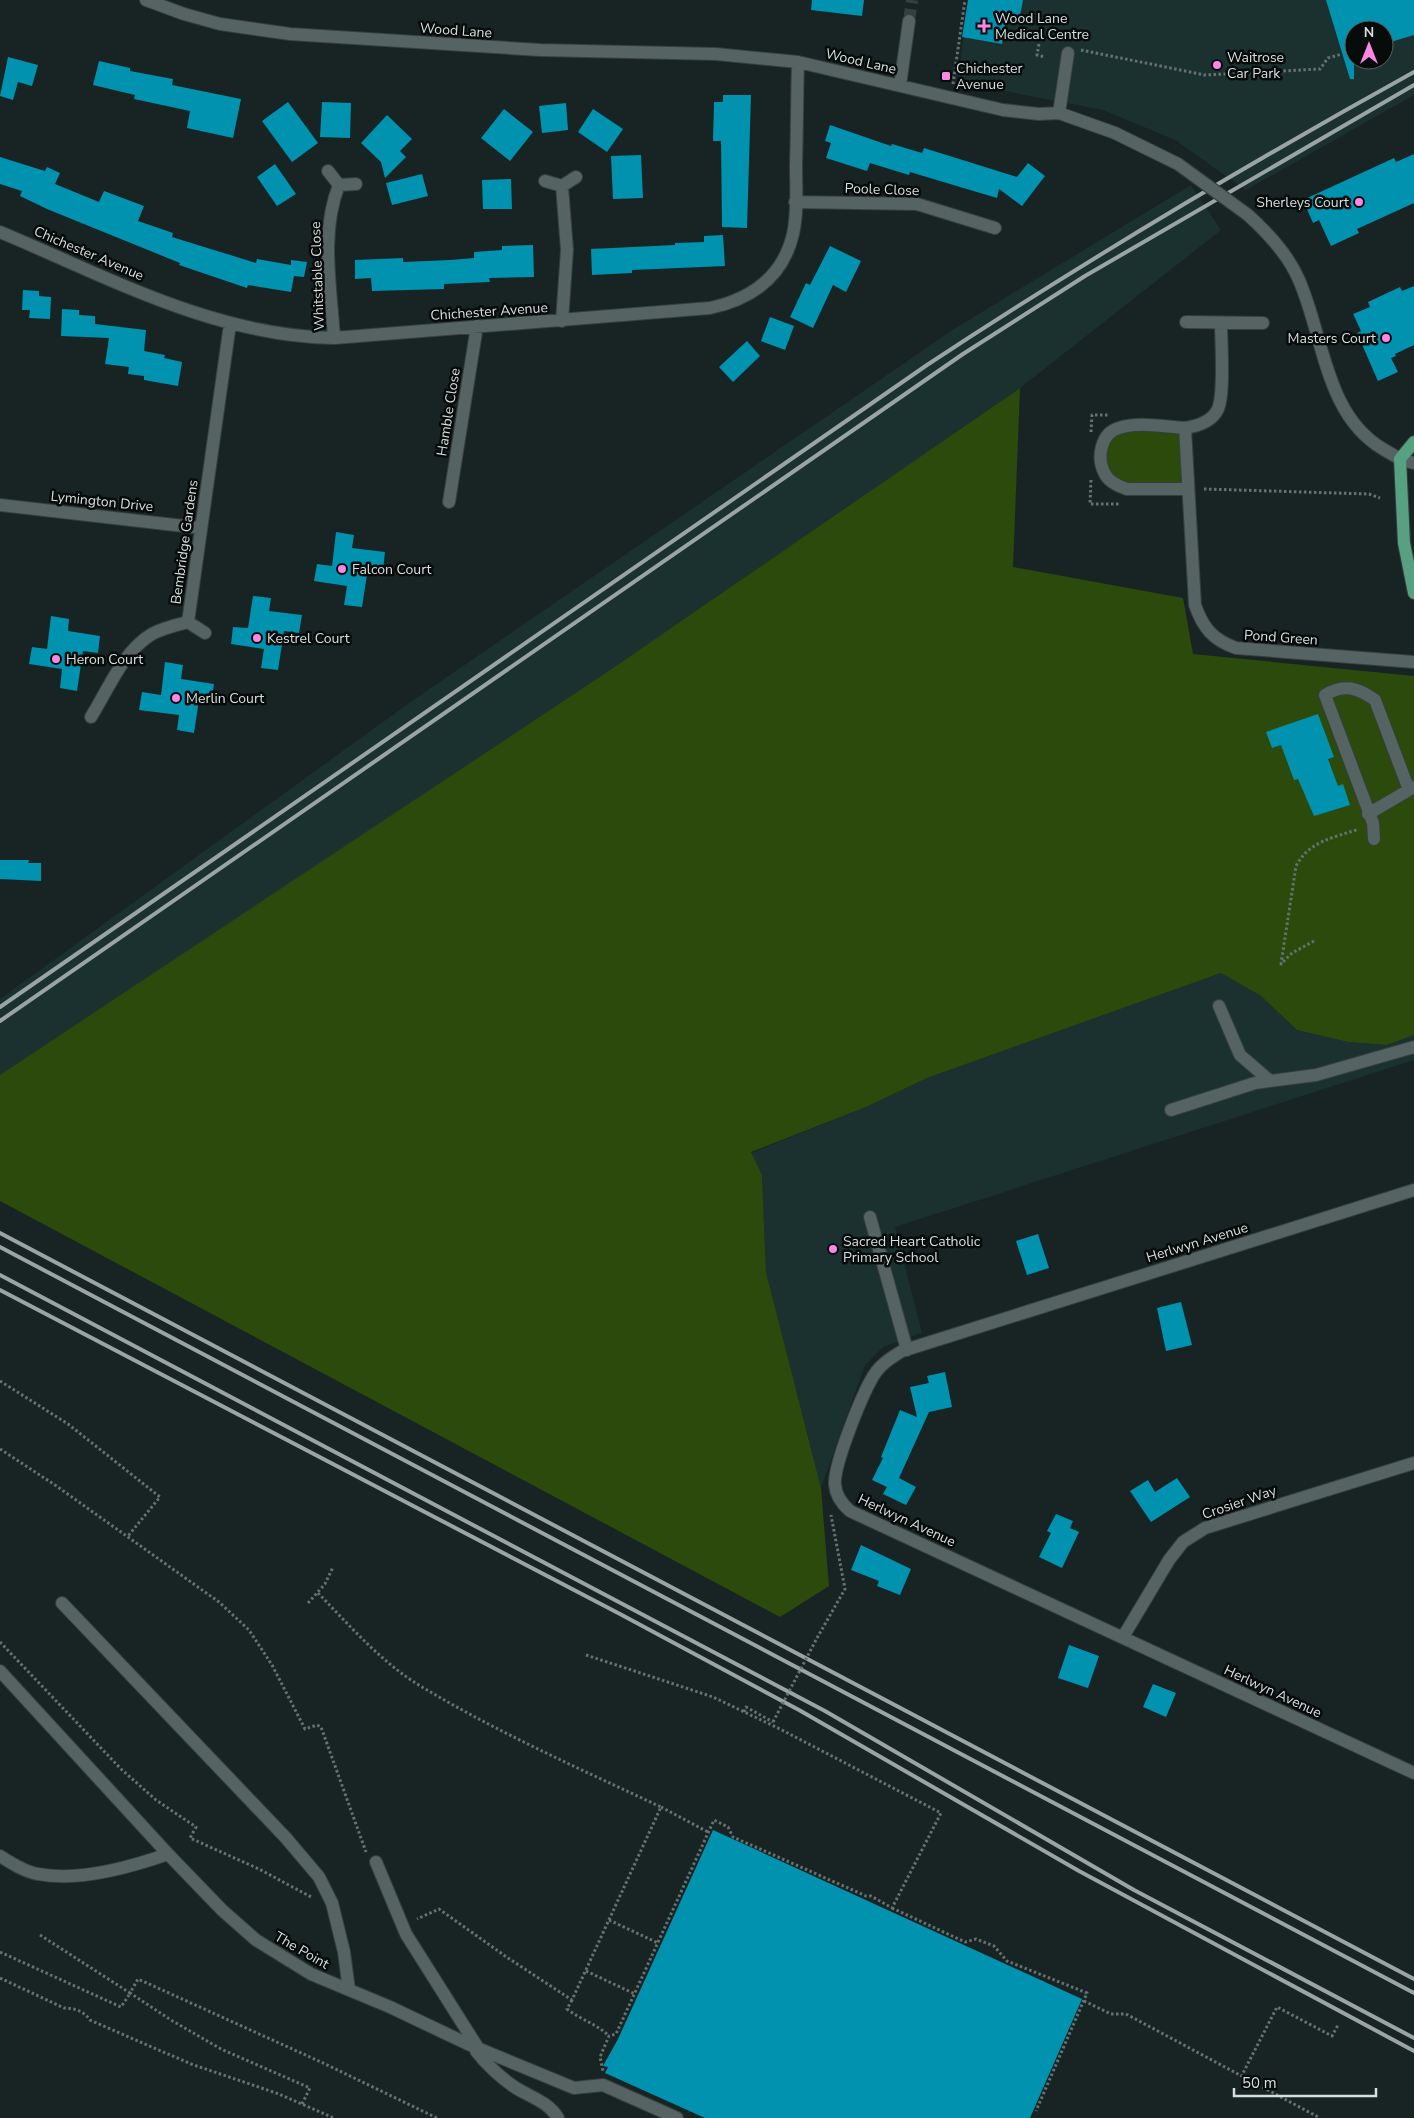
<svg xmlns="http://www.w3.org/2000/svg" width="1414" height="2118" font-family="'Nunito Sans',sans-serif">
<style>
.built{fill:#1b3130;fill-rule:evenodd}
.green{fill:#2b4a0b}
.building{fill:#0192b0}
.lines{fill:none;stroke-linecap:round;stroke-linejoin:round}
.minor-tunnel{stroke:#34403f;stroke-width:12;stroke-dasharray:12 6;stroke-linecap:butt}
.minor-casing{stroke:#363f3e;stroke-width:14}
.major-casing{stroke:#363f3e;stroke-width:14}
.path{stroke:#667170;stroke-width:3;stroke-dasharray:2.5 2.5;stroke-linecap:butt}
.minor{stroke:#556362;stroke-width:12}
.major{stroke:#57a081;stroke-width:12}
.rail{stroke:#9aa4a3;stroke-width:4}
.minor-bridge-casing{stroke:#363f3e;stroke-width:14;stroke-linecap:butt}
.path-bridge{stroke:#667170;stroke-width:3;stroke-dasharray:2.5 2.5;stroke-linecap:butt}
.minor-bridge{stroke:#556362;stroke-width:12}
.poi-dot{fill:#fb87e5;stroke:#070c0b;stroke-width:2}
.labels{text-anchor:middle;stroke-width:5;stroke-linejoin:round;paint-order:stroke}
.poi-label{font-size:14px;fill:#d6dede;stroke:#070c0b;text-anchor:start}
.street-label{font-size:14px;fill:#d6dede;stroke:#070c0b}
</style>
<rect width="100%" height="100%" fill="#172423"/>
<path class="built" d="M968,0H1414V95L1246,190L1175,140L1103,110L958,82ZM1354,30H1384V60H1354Z
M1191,185L1221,230L1020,388L610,670L0,1075V999L412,701L954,329Z
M1221,973L1261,996L1297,1030L1348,1042L1387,1045L1414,1035V1060L895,1227L922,1333L883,1347L865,1365L821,1488L766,1272L762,1175L751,1153L866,1107L927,1078Z"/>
<path class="green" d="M1020,388L1013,567L1183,598L1193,654L1414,676V1035L1387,1045L1348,1042L1297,1030L1261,996L1221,973L927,1078L866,1107L751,1152L762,1175L766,1272L821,1488L829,1586L780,1617L0,1201V1075L610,670Z
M1185,428L1188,489H1127L1105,475L1106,436L1112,430Z"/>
<path class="building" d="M812,0H864L862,16L811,10Z
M968,0H1023L1019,21L1006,19L1002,44L962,37Z
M1326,0H1414V35L1384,44V30H1354V79H1350Z
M8,57L38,65L32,86L18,82L13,100L0,96Z
M99,61L130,68V71L173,79L172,85L241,99L233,138L187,128L190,111L134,99L135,95L93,85Z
M723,95H751L747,228L722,227L721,141H713L714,102H723Z
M288,102L318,143L292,162L262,121Z
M322,102L351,103L350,138L320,137Z
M566,103L568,130L542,133L539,106Z
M504,109L533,132L510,161L481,138Z
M593,109L623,129L607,152L578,132Z
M387,115L412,139L400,151L406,157L385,178L381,162L361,143Z
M830,125L891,146L892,144L922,153L924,148L1017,177L1028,163L1045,176L1022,206L999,189L997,198L910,172L909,175L870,163L867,171L826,158L831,143L825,141Z
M1414,154V203L1357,229L1359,233L1331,246L1319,220L1313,223L1303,200L1394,158L1396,162Z
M641,155L643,198L613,199L611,156Z
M0,157L45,171L47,167L60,173L55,184L99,202L104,191L144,206L138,221L173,233L172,237L256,263L257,259L291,265V260L307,262L304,277L294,276L291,292L248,285L247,288L179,265L180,263L47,209L20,196L22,191L0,184Z
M275,164L296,194L277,206L257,177Z
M422,174L428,196L392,205L386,183Z
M511,179L512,209H483L482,180Z
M723,235L725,266L632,270V273L592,275L591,249L675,245V243L704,242V236Z
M533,245L534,277L489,278L490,282L444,284V289L372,291L371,278L355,279V260L403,258V262L450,260L474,258V252L502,250V246Z
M830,246L861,261L846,292L833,285L813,328L790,317L806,283L810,285Z
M1414,286V345L1395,354L1396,356L1391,358L1398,372L1378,381L1357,333L1361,331L1353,314L1370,307L1368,302L1400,287L1402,291Z
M23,290L39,291V296L51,297L50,319L29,318L30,310H22Z
M62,309L79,310V315L95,316V324L146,330L144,351L165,355L164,358L182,362L178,386L144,380V376L128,374L129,367L105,364L109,338L61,336Z
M770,317L794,326L785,350L761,341Z
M747,341L760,356L733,382L719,367Z
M336,532L354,535L352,548L385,552L383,570L368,568L362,607L344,605L347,586L314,581L317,564L332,566Z
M253,596L271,598L269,611L302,615L299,633L284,631L278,670L261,668L264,649L231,644L233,627L248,628Z
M51,616L69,619L68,631L100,636L98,653L83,651L77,691L60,688L62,669L29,664L32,647L47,649Z
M165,662L183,665L181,679L214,684L211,702L199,700L194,733L177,730L179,715L139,710L142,692L161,695Z
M1318,714L1334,757L1328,759L1338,786L1343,784L1350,805L1314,816L1298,779L1294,780L1281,745L1272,748L1266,732Z
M0,860H29L28,863H41V881L0,879Z
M1038,1234L1049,1268L1027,1275L1016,1241Z
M1181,1302L1192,1345L1166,1351L1157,1308Z
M945,1372L952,1407L929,1412L899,1478L916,1487L906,1505L883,1494L887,1487L872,1480L883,1458L881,1457L900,1410L917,1417L910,1387L929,1383L927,1376Z
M1177,1478L1190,1497L1151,1522L1130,1491L1148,1480L1155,1492Z
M1056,1514L1073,1521L1070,1528L1079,1532L1062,1568L1039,1557L1051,1533L1047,1531Z
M861,1545L911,1569L900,1595L877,1586L879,1581L851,1570Z
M1069,1645L1099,1656L1088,1688L1058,1678Z
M1153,1684L1176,1693L1166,1717L1143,1707Z
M713,1830L1082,1999L1030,2118H705L605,2073L608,2067L603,2066L618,2039Z"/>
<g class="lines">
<path class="minor-tunnel" d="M909,21L912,0"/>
<defs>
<path id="minor" d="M146,0L184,14L220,24L290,34L540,50L716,54L798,62L1003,110L1039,114L1059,113L1115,133L1178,164
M900,85L909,21
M1059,113L1068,53
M328,171L339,185L356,184
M545,181L562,186L576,177
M795,202L917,204L995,228
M1248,215C1268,233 1288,254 1299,280C1324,337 1325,415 1383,449C1393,455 1402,461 1414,463
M0,232C108,277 214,336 334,338L710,308C751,299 783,277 793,234C798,212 796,188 796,165C797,131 797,97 798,62
M562,321L567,250L562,186
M1186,322L1263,323
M334,338C331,288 320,232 339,185
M1185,428C1198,426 1212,422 1218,409C1225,392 1221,343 1221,323
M1188,489H1127C1118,486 1109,482 1105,474C1096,458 1101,433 1119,428C1138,421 1165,427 1185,428L1195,605C1203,628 1213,640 1236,648L1414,662
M449,502L477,326
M0,505L201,528
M188,622L205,633
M91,717C108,690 123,651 152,634C163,628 176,625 188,622L230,324
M1368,814L1414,787
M1374,839L1373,823L1325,695C1344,683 1358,688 1375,700L1409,790
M1219,1006L1240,1055L1269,1080
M1171,1110L1255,1083L1316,1075L1414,1047
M1414,1190L902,1351C889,1359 878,1366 871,1380C861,1398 833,1466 835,1485C836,1496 842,1504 850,1511L1414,1773
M870,1217L907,1350
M62,1603L286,1838L319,1877L332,1903L344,1952L349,1990
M1123,1637L1169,1560L1183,1542L1205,1528L1414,1463
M0,1671L168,1854L222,1910L256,1940L311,1974L390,2007L470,2045L574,2088L603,2085L677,2118
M0,1856C11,1863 25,1872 38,1874C78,1882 131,1867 168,1854
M376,1862L406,1934L478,2048L476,2051C487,2065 499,2076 513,2086C529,2097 548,2101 558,2118"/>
<path id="major" d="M1414,442L1400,459L1404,543L1414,593"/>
</defs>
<use href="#minor" class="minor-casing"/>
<use href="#major" class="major-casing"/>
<path class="path" d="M1039,44L1037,55L1045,57
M1081,50L1205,75L1320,69L1328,58L1342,54
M953,84L965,0
M1091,432L1092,415H1109
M1091,480L1090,504H1121
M1204,489L1369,494L1380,498
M1314,941L1292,953L1281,964L1296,866C1309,841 1333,838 1359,829
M0,1381L68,1424L160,1497L128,1536
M0,1449L55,1485L219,1602L249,1630L272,1665L305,1729L317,1725L321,1727L366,1852
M318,1593C350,1626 383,1664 422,1687C499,1733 580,1769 661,1807L572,2000L508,1958L439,1909L417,1919
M308,1603L325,1584L333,1567
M817,1638L845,1589L831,1515
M0,1642L121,1769L156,1800L196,1827L190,1838L259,1869L313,1898
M586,1655L713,1697L780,1729L941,1813L892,1908L871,1896H866L733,1837L728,1827L714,1820L616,2034L609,2036L600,2057L603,2071
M744,1712L746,1707L773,1722
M661,1807L708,1832
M892,1908L965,1942L976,1939L994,1946L1007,1961L1087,1993L1036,2111
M609,1920L658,1943
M40,1935L130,1993
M0,1952L121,2007L129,1995
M586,1971L635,1994
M0,1978L64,2008C74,2008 84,2011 90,2020L191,2064L279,2094L334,2118
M572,2000L567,2009C581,2020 597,2024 609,2036
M1084,2001L1111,2014H1126L1320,2118
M1241,2077L1277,2007L1332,2036L1338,2025
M302,2104L310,2088L221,2049L171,2020L130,1993L138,1979L321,2062L437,2118"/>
<use href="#minor" class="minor"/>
<use href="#major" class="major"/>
<path class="rail" d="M0,1007L927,365C1085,261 1248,164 1414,72
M0,1021L963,354L1085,276L1414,85
M0,1233L1414,1979
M0,1247L1414,1993
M0,1275L825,1711L1134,1890L1414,2038
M0,1290L620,1614L799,1710L1079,1871L1414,2051"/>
<defs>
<path id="minor-bridge" d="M1178,164L1248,215"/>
</defs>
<use href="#minor-bridge" class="minor-bridge-casing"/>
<path class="path-bridge" d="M773,1722L817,1638"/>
<use href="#minor-bridge" class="minor-bridge"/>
</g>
<g class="poi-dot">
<path d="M981.5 18.5h5v5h5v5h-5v5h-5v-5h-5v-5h5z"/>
<circle cx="1217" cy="65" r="5"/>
<rect x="941" y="71" width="10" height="10" rx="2.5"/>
<circle cx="1359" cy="202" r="5"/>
<circle cx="1386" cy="338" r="5"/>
<circle cx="342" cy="569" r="5"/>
<circle cx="257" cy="638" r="5"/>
<circle cx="56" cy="659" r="5"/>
<circle cx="176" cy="698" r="5"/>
<circle cx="833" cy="1249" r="5"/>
</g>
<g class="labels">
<g class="poi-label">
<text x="995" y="23">Wood Lane<tspan x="995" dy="16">Medical Centre</tspan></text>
<text x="1227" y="62">Waitrose<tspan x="1227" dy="16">Car Park</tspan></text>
<text x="956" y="73">Chichester<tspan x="956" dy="16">Avenue</tspan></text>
<text x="1349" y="207" text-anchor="end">Sherleys Court</text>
<text x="1376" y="343" text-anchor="end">Masters Court</text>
<text x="352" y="574">Falcon Court</text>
<text x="267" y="643">Kestrel Court</text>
<text x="66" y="664">Heron Court</text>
<text x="186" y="703">Merlin Court</text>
<text x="843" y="1246">Sacred Heart Catholic<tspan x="843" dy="16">Primary School</tspan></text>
</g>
<g class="street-label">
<text transform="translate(456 30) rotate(4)" y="5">Wood Lane</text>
<text transform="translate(861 61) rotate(13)" y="5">Wood Lane</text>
<text transform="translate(882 189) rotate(2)" y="5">Poole Close</text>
<text transform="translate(89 253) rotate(23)" y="5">Chichester Avenue</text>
<text transform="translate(317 276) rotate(-92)" y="5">Whitstable Close</text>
<text transform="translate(489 311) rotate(-4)" y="5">Chichester Avenue</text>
<text transform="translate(448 412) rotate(-81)" y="5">Hamble Close</text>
<text transform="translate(102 501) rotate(6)" y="5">Lymington Drive</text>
<text transform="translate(184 542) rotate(-82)" y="5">Bembridge Gardens</text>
<text transform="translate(1281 637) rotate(4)" y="5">Pond Green</text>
<text transform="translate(1197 1242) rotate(-17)" y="5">Herlwyn Avenue</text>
<text transform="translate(1239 1502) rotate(-19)" y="5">Crosier Way</text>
<text transform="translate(907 1520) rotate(25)" y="5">Herlwyn Avenue</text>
<text transform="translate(1273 1691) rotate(25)" y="5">Herlwyn Avenue</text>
<text transform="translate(302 1950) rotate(30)" y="5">The Point</text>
</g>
</g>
<g transform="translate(1369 45)"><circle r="24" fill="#070c0b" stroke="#5a605f"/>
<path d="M0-4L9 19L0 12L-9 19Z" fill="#fb87e5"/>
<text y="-8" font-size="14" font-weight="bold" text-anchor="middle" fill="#d6dede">N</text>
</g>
<path d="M1234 2088v8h142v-8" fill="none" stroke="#d6dede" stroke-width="2.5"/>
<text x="1242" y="2088" font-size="15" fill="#d6dede" stroke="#070c0b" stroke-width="4" paint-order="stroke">50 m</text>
</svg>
